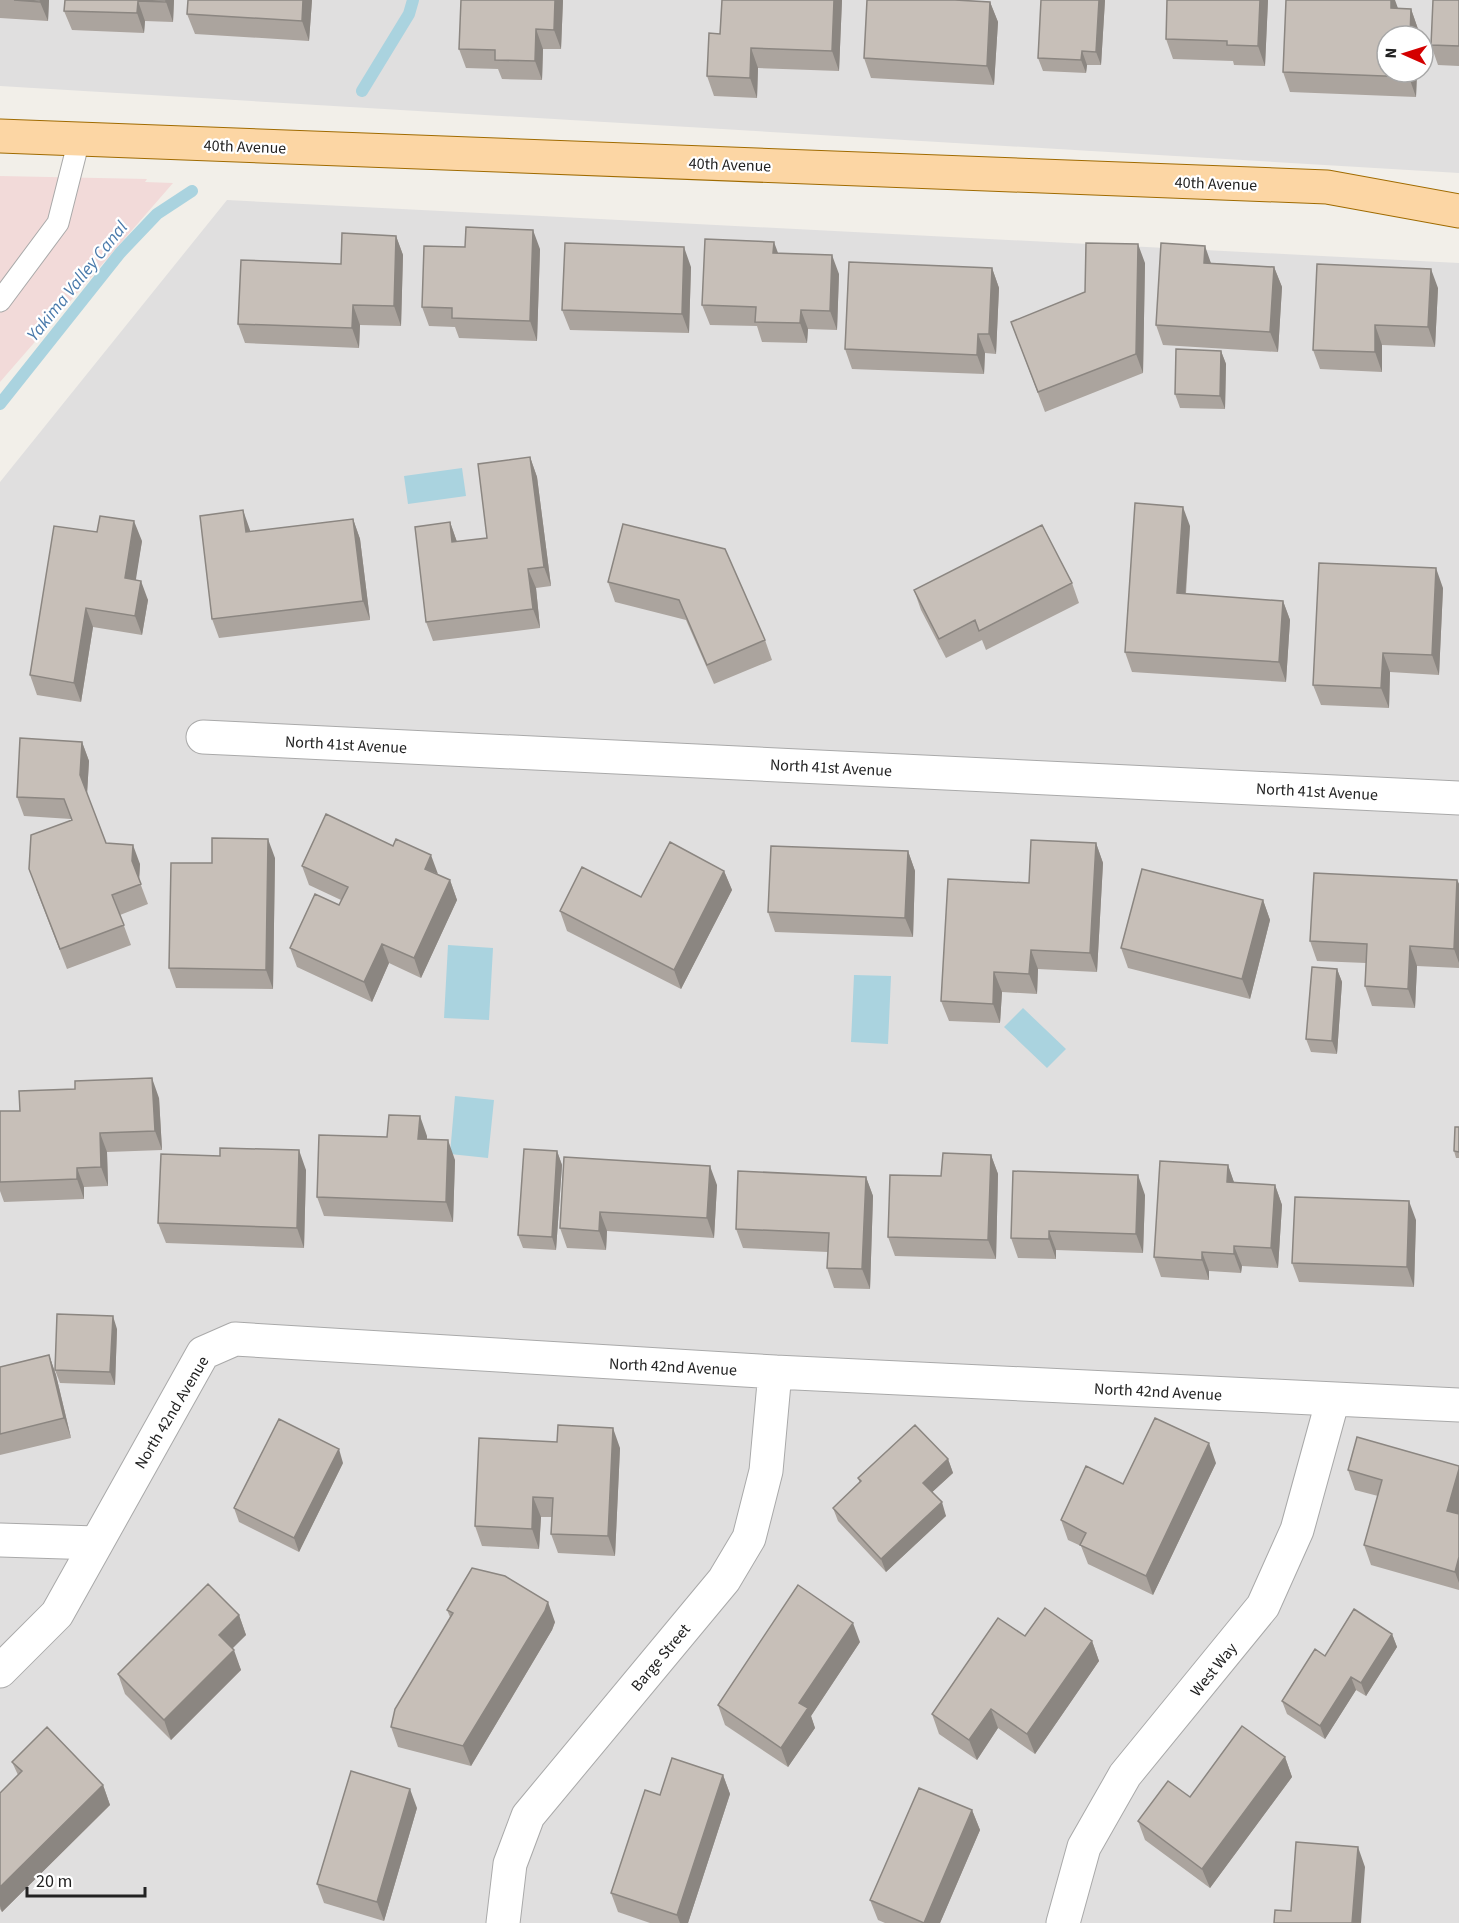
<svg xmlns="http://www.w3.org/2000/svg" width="1459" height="1923" font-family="'Source Sans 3',sans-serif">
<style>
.residential{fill:#e0dfdf;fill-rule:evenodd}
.commercial{fill:#f2dad9}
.water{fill:#aad3df}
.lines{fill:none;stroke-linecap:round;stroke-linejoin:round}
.stream{stroke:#aad3df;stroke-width:12}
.service-casing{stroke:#a9a9a9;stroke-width:23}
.minor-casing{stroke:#a9a9a9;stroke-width:35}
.primary-casing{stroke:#a06b00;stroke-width:35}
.service{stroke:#fff;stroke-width:21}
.minor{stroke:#fff;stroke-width:33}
.primary{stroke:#fcd6a4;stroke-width:33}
.wall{fill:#aba49e}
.shaded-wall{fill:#8b8681}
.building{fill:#c7bfb8;stroke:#8b8681;stroke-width:1.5}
.labels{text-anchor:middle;stroke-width:4.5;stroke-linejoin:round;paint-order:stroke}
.street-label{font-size:16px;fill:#222;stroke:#fff}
.water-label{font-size:18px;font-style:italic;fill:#4a7aab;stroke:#fff}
</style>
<rect width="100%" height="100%" fill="#f2efe9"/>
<path class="residential" d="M0,0H1459V173L0,86ZM1387,36H1423V72H1387Z
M227,200L1459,263V1923H0V482Z"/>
<path class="commercial" d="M0,176L147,179L145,182L173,183L0,382Z"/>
<path class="water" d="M462,468L466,496L408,504L404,476Z
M448,945L493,948L489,1020L444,1018Z
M854,975L891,976L888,1044L851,1042Z
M1023,1008L1066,1049L1047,1068L1004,1027Z
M455,1096L494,1100L488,1158L450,1154Z"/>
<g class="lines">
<path class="stream" d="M362,91L409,14L413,0
M0,404L120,253L157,214L192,191"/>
<defs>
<path id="service" d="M0,301L58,223L79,140"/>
<path id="minor" d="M203,737L1459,798
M0,1540L96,1543
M0,1671L57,1614L203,1353L235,1339L775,1372L1459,1405
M503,1923L510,1864L528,1816L724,1580L749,1538L766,1471L775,1372
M1063,1923L1084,1847L1125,1775L1263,1606L1297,1530L1333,1399"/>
<path id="primary" d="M0,136L1327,187L1459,211"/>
</defs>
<use href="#service" class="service-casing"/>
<use href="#minor" class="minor-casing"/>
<use href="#primary" class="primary-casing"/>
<use href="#service" class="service"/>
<use href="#minor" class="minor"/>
<use href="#primary" class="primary"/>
</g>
<path class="wall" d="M0,0H49L48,21L0,18Z
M65,0H174L173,22L145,21L144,33L72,30L64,11Z
M312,0L309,41L195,34L187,14Z
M563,0L561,49H543L542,80L502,79L498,69L466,68L459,49Z
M722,0H842L839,71L758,68L757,98L714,96L707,76L720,34Z
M867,0H963L990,2L998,22L994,85L871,78L864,58Z
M1105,0L1101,65H1087L1086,73L1043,71L1038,58Z
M1268,0L1265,66L1234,65L1233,61L1173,59L1166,39Z
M1459,0V66L1438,65L1431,45Z
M1398,9H1411L1418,29V36H1387L1417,72L1416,97L1290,92L1283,72Z
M396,236L403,255L401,326L360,325L359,348L245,343L238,324Z
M540,249L537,341L459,338L455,327L429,326L422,307Z
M778,253L839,274L837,330L808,329L807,343L762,342L757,326L710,325L702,305Z
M1145,263L1143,373L1045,412L1011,322L1085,292Z
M1212,263L1274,267L1282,287L1278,352L1163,345L1156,325Z
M691,267L689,333L570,330L562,310Z
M992,268L999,288L996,354L985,353L984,374L852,369L845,349Z
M1438,288L1435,347L1382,345V372L1320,369L1313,350Z
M1221,351L1226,364L1225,409L1180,408L1175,394Z
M530,457L537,477L551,586L536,588L540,628L433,641L426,622L450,522L457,542L487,538Z
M353,519L360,539L370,620L219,638L212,619L250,532Z
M623,524L765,640L772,660L714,684L686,620L615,602L608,582Z
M1190,526L1186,594L1283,601L1290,620L1286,682L1132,672L1125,652Z
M142,541L135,580L148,600L142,635L93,627L81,702L37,695L30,675Z
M1072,583L1079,603L986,650L982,640L946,658L921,610L914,590Z
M1443,588L1439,675L1390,672L1389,708L1321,705L1313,685Z
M82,742L89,761L87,794L106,843L140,864L139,880L148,904L120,915L131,945L67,969L36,889L72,820L71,819L24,816L17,797Z
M1096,843L1103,863L1097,972L1038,969L1037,994L1002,992L1000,1023L949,1021L941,1001L1029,883Z
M908,851L915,871L913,937L775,932L768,912Z
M275,858L273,989L176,988L169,968L212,863Z
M302,866L438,875L450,880L457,900L421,978L389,963L372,1002L297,967L290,948L339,905L341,900L309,885Z
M724,871L732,890L681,989L567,931L560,911L641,897Z
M1457,880L1459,884V968L1417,966L1415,1008L1372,1006L1365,986L1366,963L1317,961L1310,941Z
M1263,900L1270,920L1250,999L1128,968L1121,948Z
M1337,969L1342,982L1337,1054L1311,1052L1306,1039Z
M159,1098L162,1150L107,1152L108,1186L84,1187V1199L4,1202L0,1191V1111H20Z
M1459,1127V1158H1456L1454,1151Z
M427,1136V1140L455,1160L453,1222L324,1216L317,1197L387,1137Z
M557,1151L562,1165L556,1250L523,1248L518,1235Z
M991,1155L998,1174L996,1259L895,1256L888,1237L941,1176Z
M220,1156L306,1170L304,1248L166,1243L158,1223Z
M564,1157L717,1185L714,1238L607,1231L606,1250L567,1248L560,1228Z
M1228,1165L1234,1183L1275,1185L1282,1205L1278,1268L1242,1266L1241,1273L1209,1271V1280L1161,1277L1154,1257Z
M866,1177L873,1196L870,1289L834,1288L827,1268L828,1252L743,1248L736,1229Z
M1145,1195L1143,1253L1056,1250V1259L1018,1258L1011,1238Z
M1416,1220L1414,1287L1299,1282L1292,1263Z
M117,1329L115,1385L60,1383L55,1370Z
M49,1355L56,1375L71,1438L0,1455V1367Z
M620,1448L615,1556L558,1553L551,1534L552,1517H541L539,1549L482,1546L475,1526Z
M948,1459L953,1473L932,1492L946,1516L886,1572L838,1521L833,1508L860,1483L858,1478Z
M343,1463L299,1552L239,1522L234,1508Z
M1216,1463L1153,1595L1088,1564L1081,1546L1068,1540L1061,1520L1123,1484Z
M1459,1466V1590L1371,1565L1364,1545L1378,1496L1355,1490L1348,1470Z
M447,1610L555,1622L552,1630L471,1766L398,1747L391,1727L450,1617Z
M239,1615L246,1635L232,1648L241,1670L171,1740L125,1694L118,1674Z
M1392,1634L1397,1647L1366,1696L1356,1690L1325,1739L1287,1714L1282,1701L1325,1656Z
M1092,1641L1099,1661L1035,1754L998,1728L977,1760L939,1734L932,1714Z
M860,1642L811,1716L815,1728L788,1767L725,1725L718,1705Z
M1285,1757L1292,1777L1210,1888L1145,1840L1138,1821Z
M12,1762L103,1785L110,1805L2,1912L0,1909V1793L18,1775Z
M723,1775L730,1794L688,1923H650L618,1912L611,1893L660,1795Z
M417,1808L384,1921L324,1903L317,1884Z
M972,1810L980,1830L940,1923H885L878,1920L870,1900Z"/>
<path class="shaded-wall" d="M41,0H49L48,21L40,2Z
M166,0H174L173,22L166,2Z
M303,0H312L309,41L302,21Z
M555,0H563L561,49L554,30Z
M834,0H842L839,71L832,51Z
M1099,0H1105L1101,65L1096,52Z
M1260,0H1268L1265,66L1258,46Z
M1391,0H1395L1399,11L1391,8Z
M138,1L145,21L144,33L137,13Z
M990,2L998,22L994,85L987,66Z
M1411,9L1418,29V36H1410Z
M536,29L543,49L542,80L535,61Z
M751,48L758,68L757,98L750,78Z
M1082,51L1087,65L1086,73L1081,60Z
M1409,72H1417L1416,97L1409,77Z
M533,230L540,249L537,341L530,321Z
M396,236L403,255L401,326L394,306Z
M774,242L781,261L773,253Z
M1138,244L1145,263L1143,373L1136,354Z
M1205,246L1212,266L1204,263Z
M684,247L691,267L689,333L682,314Z
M832,255L839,274L837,330L830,311Z
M1274,267L1282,287L1278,352L1270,332Z
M992,268L999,288L996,354L989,334Z
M1431,269L1438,288L1435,347L1428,327Z
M353,305L360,325L359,348L352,328Z
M801,310L808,329L807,343L800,323Z
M1375,325L1382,345V372L1375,352Z
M978,334L985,353L984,374L977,355Z
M1221,351L1226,364L1225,409L1220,396Z
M530,457L537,477L551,586L544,567Z
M1183,507L1190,526L1184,613L1177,593Z
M243,510L250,530L253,552L246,532Z
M353,519L360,539L370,620L363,601Z
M134,521L142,541L133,598L125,578Z
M450,522L457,542H452Z
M1436,568L1443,588L1439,675L1432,655Z
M528,569L536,588L540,628L533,609Z
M141,581L148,600L142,635L135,616Z
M1283,601L1290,620L1286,682L1279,662Z
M86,608L93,627L81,702L74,683Z
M1383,653L1390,672L1389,708L1381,688Z
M82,742L89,761L87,794L80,775Z
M268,839L275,858L273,989L266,970Z
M1096,843L1103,863L1097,972L1090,953Z
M133,845L140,864L139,881L132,861Z
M908,851L915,871L913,937L905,918Z
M431,855L438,874L425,869Z
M724,871L732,890L681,989L674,970Z
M450,880L457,900L421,978L414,958Z
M1457,880L1459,884V963L1454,949Z
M1263,900L1270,920L1250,999L1242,979Z
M382,944L389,963L372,1002L364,982Z
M1410,946L1417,966L1415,1008L1408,989Z
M1031,950L1038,969L1037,994L1029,974Z
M1337,969L1342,982L1337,1054L1332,1041Z
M994,972L1002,992L1000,1023L993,1004Z
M152,1078L159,1098L162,1150L155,1131Z
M420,1116L427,1136L426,1159L418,1139Z
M100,1133L107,1152L108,1186L101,1167Z
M448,1140L455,1160L453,1222L446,1202Z
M299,1150L306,1170L304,1248L297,1228Z
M557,1151L562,1165L556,1250L552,1237Z
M991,1155L998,1174L996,1259L988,1240Z
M1228,1165L1235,1185L1227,1182Z
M710,1166L717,1185L714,1238L707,1218Z
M77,1168L84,1187V1199L77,1179Z
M1138,1175L1145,1195L1143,1253L1136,1234Z
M866,1177L873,1196L870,1289L862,1269Z
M1275,1185L1282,1205L1278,1268L1271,1248Z
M1409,1201L1416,1220L1414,1287L1407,1267Z
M600,1212L607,1231L606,1250L599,1231Z
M1049,1231L1056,1250V1259L1049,1239Z
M1234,1246L1242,1266L1241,1273L1234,1254Z
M1202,1252L1209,1271V1280L1202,1260Z
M113,1316L117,1329L115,1385L110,1372Z
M49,1355L56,1375L71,1438L64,1418Z
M613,1428L620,1448L615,1556L608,1536Z
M1209,1443L1216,1463L1153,1595L1146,1576Z
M339,1449L343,1463L299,1552L294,1538Z
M948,1459L953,1473L928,1496L923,1483Z
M1459,1469V1513L1454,1530L1447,1511Z
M533,1497L541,1517L539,1549L532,1529Z
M942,1502L946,1516L886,1572L881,1559Z
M1459,1557V1583L1455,1572Z
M548,1602L555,1622L552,1630L471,1766L463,1746Z
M239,1615L246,1635L226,1655L219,1635Z
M853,1623L860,1642L811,1716L815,1728L788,1767L781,1748L799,1703Z
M1392,1634L1397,1647L1366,1696L1361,1683Z
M1092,1641L1099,1661L1035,1754L1027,1734Z
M234,1650L241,1670L171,1740L164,1720Z
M1351,1677L1356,1690L1325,1739L1320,1726Z
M991,1709L998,1728L977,1760L969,1740Z
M1285,1757L1292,1777L1210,1888L1202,1869Z
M723,1775L730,1794L688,1923H680L677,1915Z
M103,1785L110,1805L2,1912L0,1906V1887Z
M410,1789L417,1808L384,1921L377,1902Z
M972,1810L980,1830L940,1923H924Z
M1358,1847L1365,1867L1361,1923H1352Z"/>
<path class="building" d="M14,0H41L40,2Z
M65,0H166V2L138,1L137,13L64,11Z
M188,0H303L302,21L187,14Z
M461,0H555L554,30L536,29L535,61L495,60V50L459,49Z
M722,0H834L832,51L751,48L750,78L707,76L709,33L720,34Z
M867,0H955L990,2L987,66L864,58Z
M1041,0H1099L1096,52L1082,51L1081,60L1038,58Z
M1167,0H1260L1258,46L1227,45V41L1166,39Z
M1286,0H1391V8L1411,9L1410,36H1387V72H1409V77L1283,72Z
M1433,0H1459V46L1431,45Z
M466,227L533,230L530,321L452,318V308L422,307L424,246L465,247Z
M342,233L396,236L394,306L353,305L352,328L238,324L241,260L341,264Z
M705,239L774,242L773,253L832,255L830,311L801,310L800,323L755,322L756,307L702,305Z
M565,243L684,247L682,314L562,310Z
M1086,243L1138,244L1136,354L1038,392L1011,322L1085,292Z
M1161,243L1205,246L1204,263L1274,267L1270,332L1156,325Z
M849,262L992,268L989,334H978L977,355L845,349Z
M1317,264L1431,269L1428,327L1375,325V352L1313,350Z
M1176,349L1221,351L1220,396L1175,394Z
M530,457L544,567L528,569L533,609L426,622L415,527L450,522L452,542L487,538L478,464Z
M1135,503L1183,507L1177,593L1283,601L1279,662L1125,652Z
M243,510L246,532L353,519L363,601L212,619L200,516Z
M100,516L134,521L125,578L141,581L135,616L86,608L74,683L30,675L54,526L97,532Z
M623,524L725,549L765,640L707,665L679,600L608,582Z
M1042,525L1072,583L979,631L975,620L939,639L914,590Z
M1319,563L1436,568L1432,655L1383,653L1381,688L1313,685Z
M20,738L82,742L80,775L106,843L133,845L132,861L141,884L112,895L124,925L60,949L29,869L31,835L72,820L64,799L17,797Z
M326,814L393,846L396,839L431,855L425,869L450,880L414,958L382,944L364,982L290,948L315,894L339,905L348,887L302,866Z
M212,838L268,839L266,970L169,968L171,863H212Z
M1031,840L1096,843L1090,953L1031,950L1029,974L994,972L993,1004L941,1001L948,879L1029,883Z
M670,842L724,871L674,970L560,911L582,867L641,897Z
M771,846L908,851L905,918L768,912Z
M1142,869L1263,900L1242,979L1121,948Z
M1314,873L1457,880L1454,949L1410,946L1408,989L1365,986L1367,944L1310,941Z
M1312,967L1337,969L1332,1041L1306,1039Z
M152,1078L155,1131L100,1133L101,1167L77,1168V1179L0,1182V1111H20L19,1091L75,1089V1081Z
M389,1115L420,1116L418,1139L448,1140L446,1202L317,1197L319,1135L387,1137Z
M1455,1127H1459V1152L1454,1151Z
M220,1148L299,1150L297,1228L158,1223L161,1154L220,1156Z
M524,1149L557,1151L552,1237L518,1235Z
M943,1153L991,1155L988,1240L888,1237L890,1175L941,1176Z
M564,1157L710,1166L707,1218L600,1212L599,1231L560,1228Z
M1160,1161L1228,1165L1227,1182L1275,1185L1271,1248L1234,1246V1254L1202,1252V1260L1154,1257Z
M738,1171L866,1177L862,1269L827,1268L829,1233L736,1229Z
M1013,1171L1138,1175L1136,1234L1049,1231V1239L1011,1238Z
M1295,1197L1409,1201L1407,1267L1292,1263Z
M57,1314L113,1316L110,1372L55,1370Z
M49,1355L64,1418L0,1434V1367Z
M1155,1418L1209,1443L1146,1576L1080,1545L1086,1533L1061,1520L1086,1466L1123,1484Z
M279,1419L339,1449L294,1538L234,1508Z
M558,1425L613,1428L608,1536L551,1534L553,1498L533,1497L532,1529L475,1526L479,1438L557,1442Z
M915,1425L948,1459L923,1483L942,1502L881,1559L833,1508L861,1481L858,1478Z
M1357,1437L1459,1466V1469L1447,1511L1459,1514V1557L1455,1572L1364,1545L1382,1480L1348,1470Z
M472,1568L505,1576L548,1602L545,1611L463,1746L391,1727L395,1709L453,1613L447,1610Z
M208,1584L239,1615L219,1635L234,1650L164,1720L118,1674Z
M798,1585L853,1623L799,1703L808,1708L781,1748L718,1705Z
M1045,1608L1092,1641L1027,1734L991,1709L969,1740L932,1714L998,1618L1025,1636Z
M1354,1609L1392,1634L1361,1683L1351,1677L1320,1726L1282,1701L1315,1649L1325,1656Z
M1242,1726L1285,1757L1202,1869L1138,1821L1168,1781L1190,1797Z
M47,1727L103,1785L0,1887V1793L22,1771L12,1762Z
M672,1758L723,1775L677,1915L611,1893L645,1790L660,1795Z
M351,1771L410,1789L377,1902L317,1884Z
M919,1788L972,1810L924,1923L870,1900Z
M1296,1842L1358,1847L1352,1923H1274L1275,1910L1291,1911Z"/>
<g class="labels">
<g class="street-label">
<text transform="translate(245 146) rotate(2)" y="6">40th Avenue</text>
<text transform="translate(730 164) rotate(2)" y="6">40th Avenue</text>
<text transform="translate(1216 183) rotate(2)" y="6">40th Avenue</text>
<text transform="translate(346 744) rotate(3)" y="6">North 41st Avenue</text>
<text transform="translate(831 767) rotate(3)" y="6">North 41st Avenue</text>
<text transform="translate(1317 791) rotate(3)" y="6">North 41st Avenue</text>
<text transform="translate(673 1366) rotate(3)" y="6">North 42nd Avenue</text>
<text transform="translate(1158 1391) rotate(3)" y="6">North 42nd Avenue</text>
<text transform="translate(171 1412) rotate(-59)" y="6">North 42nd Avenue</text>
<text transform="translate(660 1657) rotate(-50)" y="6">Barge Street</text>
<text transform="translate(1213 1669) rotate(-51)" y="6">West Way</text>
</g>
<g class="water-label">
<text transform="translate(77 281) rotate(-51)" y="6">Yakima Valley Canal</text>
</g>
</g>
<g transform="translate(1405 54) rotate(273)"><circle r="28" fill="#ffffff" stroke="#a7a7a7" stroke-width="1.5"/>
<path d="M0-4.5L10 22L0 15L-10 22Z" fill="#d40000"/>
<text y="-9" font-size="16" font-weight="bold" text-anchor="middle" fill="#222222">N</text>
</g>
<path d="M27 1887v9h118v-9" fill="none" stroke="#222222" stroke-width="3"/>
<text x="36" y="1887" font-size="18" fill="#222222" stroke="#ffffff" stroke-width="4.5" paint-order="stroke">20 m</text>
</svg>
